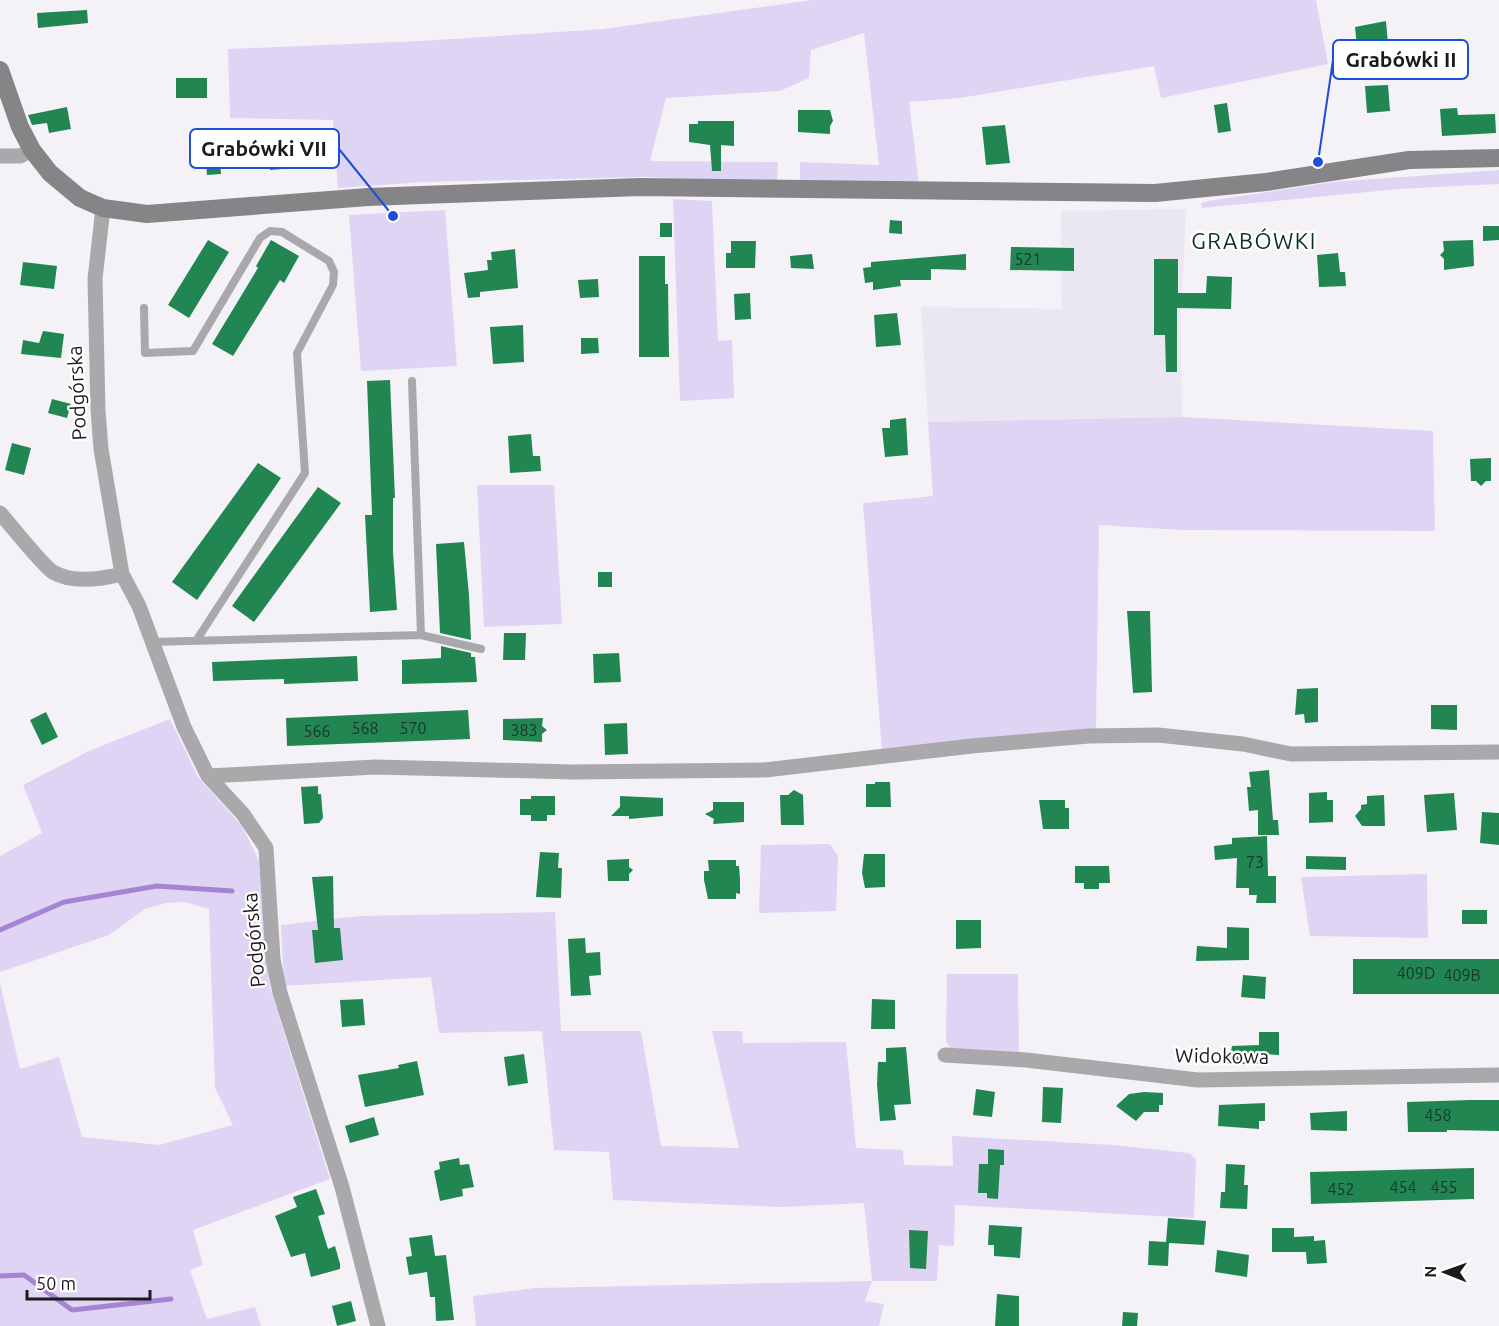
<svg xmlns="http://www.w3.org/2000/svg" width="1499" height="1326" font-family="Ubuntu,sans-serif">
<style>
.built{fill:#eae6f2}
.green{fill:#e0d4f5}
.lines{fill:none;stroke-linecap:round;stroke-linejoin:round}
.stream{stroke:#a584d5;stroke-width:5}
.building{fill:#218652}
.lane{stroke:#a9a8aa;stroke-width:8}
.street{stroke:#a9a8aa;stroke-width:15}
.secondary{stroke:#858487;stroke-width:18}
.labels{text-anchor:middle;stroke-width:4.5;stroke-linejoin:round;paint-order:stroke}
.number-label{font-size:16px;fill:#1c352a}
.street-label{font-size:20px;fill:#1b1a1c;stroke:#fff}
.quarter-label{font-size:22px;letter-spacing:1.5px;fill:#09321d;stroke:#fff}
.leader{fill:none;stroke:#1d4ed8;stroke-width:2}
.callout-dot{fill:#1d4ed8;stroke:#fff;stroke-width:2}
.callout{fill:#fff;stroke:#1d4ed8;stroke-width:2}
.callout-label{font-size:21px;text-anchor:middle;font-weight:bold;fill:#1b1a1c}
</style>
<rect width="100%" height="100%" fill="#f4f2f7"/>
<path class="built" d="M1186,209L1181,316L1182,417L928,422L921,307L1062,309L1061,211Z"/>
<path class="green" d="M812,0H1316L1328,64L1161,98L1154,66L960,98L909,102L919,184L800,181V162L879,165L864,33L811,50L809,78L780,91L666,98L650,161L778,162L777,184L647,177L425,182L338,188L333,120L230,118L228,49L421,41L603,29Z
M1499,170V184L1399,189L1202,208L1201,203L1208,201L1333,182Z
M673,199L712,201L718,341L732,340L734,398L680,401Z
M445,210L457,366L361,371L349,215Z
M1182,417L1433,431L1435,531L1183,530L1099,525L1096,731L882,751L863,503L933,496L928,422Z
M477,485H554L562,624L484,627Z
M170,719L198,777L242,826L261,865L264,936L270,988L330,1179L193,1230L203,1265L190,1270L207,1319L255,1307L261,1326H0V983L20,1069L59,1057L82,1137L159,1145L233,1125L215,1088L209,909L184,902L165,903L145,909L109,935L0,972V856L42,833L23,785L91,750Z
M830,844L838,856L836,911L759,913L761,845Z
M1427,874L1428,938L1310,936L1301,877Z
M555,912L561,1031H641L661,1146L739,1148L712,1031H742L743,1043L846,1042L856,1148L903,1150L904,1165L953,1166L952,1136L1113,1145L1189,1153L1196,1159L1194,1218L955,1205L954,1246L939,1245L937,1281H872L865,1301L884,1304L879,1326H476L473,1296L535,1288L872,1281L864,1203L783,1207L613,1200L609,1152L554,1150L542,1031L439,1033L431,977L284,986L281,925L360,916Z
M947,974H1018L1019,1054L952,1050L946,1042Z"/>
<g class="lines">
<path class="stream" d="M0,930L64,902L157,886L232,891
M0,1276L24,1275L72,1310L171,1299"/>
</g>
<path class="building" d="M87,10L88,23L38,28L37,13Z
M1386,21L1388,44L1357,47L1355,27Z
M176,78H207V98H176Z
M1388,85L1390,111L1367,113L1365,86Z
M1227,103L1231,131L1218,133L1214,105Z
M67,107L71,129L49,133L47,123L32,125L28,115Z
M1457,108L1458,115L1495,114L1496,133L1442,136L1440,109Z
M798,110H830L833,121L830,126V134L798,132Z
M698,121H734V146L721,145V171H712L710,145L689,142V124H698Z
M1005,125L1010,163L986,165L982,127Z
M218,134L221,174L207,175L204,136Z
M285,138V144H294L295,168L270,170L268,140Z
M890,220L902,221V234L889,233Z
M660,223H672V237H660Z
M1483,226H1499V240L1483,241Z
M208,240L229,252L189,318L168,305Z
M271,240L299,256L284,283L280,280L233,356L212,344L258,268L256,266Z
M1473,240L1474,266L1444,270V259L1440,255L1444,251L1443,241Z
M731,241H756L755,268H726V253H731Z
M1011,247L1074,248V271L1010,270Z
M515,249L518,288L480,292V297L468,298L464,273L488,270L487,260H492L491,252Z
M1338,253L1340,272H1345L1346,286L1319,287L1317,255Z
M812,254L814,269L791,268L790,256Z
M966,254V270L931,269V280H900L901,286L873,290V282L865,283L863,268L871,267V262Z
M639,256H665V284H668L669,357H639Z
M1154,259H1178V293H1206L1207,276L1232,277L1231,309L1177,308V372H1166L1165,335H1154Z
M23,262L57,266L54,289L20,285Z
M598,279L599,297L580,298L578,280Z
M750,293L751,319L735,320L734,294Z
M897,313L901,345L876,347L874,315Z
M523,325L524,362L493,364L490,327Z
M43,331L64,334L61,358L21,354L23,340L39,343Z
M581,338H598L599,353L581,354Z
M390,380L395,498H393V552L397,610L370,612L365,515H372L367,381Z
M52,399L71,404L67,418L48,413Z
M906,418L908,455L885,457L882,428H890V420Z
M531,434L533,456H540L541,471L510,473L508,436Z
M12,443L31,448L24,475L5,470Z
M1491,458V481H1486L1481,486L1476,481H1471L1470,459Z
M258,463L281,478L197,600L172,582Z
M318,487L341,503L254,622L232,606Z
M464,542L469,595L471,640L440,633L436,544Z
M598,572H612V587H598Z
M1127,611H1150L1152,692L1133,693Z
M504,633H526L525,660H503Z
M441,646L471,653V657H475L477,682L402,684V660L441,658Z
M619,653L621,682L594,683L593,654Z
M357,656L358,681L284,684V679L213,681L212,662Z
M1318,688V722L1305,723L1304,714L1295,715L1297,689Z
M1431,705H1457V730L1431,729Z
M468,710L470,739L287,746L286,718Z
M46,712L58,737L42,745L30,720Z
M543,718L542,726L547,730L542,734V742L503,740V719Z
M627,723L628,754L605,755L604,724Z
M1269,770L1273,820H1278L1279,835H1258V810L1249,811L1247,787H1251L1249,772Z
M875,782H890L891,807H866V784H875Z
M318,786V794H321L323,818L319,823L304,824L301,787Z
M794,790L803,795L804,825H781L780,795H788Z
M1327,792V800H1333V822L1309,823V793Z
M1454,793L1457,830L1427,832L1424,795Z
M1384,795L1385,826H1362L1355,816L1361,809V805L1367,804V796Z
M531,796H555V815H547V821H531V815H520V799H531Z
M620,796L663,798V816L629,819V816H611L620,807Z
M1039,800H1065V808H1069V829H1043Z
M713,802H744V822L713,824L714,819L705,814L713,810Z
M1482,812L1499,813V845L1480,843Z
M1267,836L1268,876H1276V903H1256L1257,895H1249V888H1236L1237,858L1215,860L1214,846L1232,844V838Z
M540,852L559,853L558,868H562L561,898L536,897Z
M864,854H885V887L865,888L862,873Z
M1306,856L1346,857V870L1306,869Z
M629,859V867L633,870L629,874V881H608L607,860Z
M708,860H736V866H739L740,879V894L736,893V899H708L704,880V871H709Z
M1075,866H1109L1110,883H1099V889H1084V883H1075Z
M333,876L334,928H340L343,960L315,963L312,930H318L312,877Z
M1462,910H1487V924H1462Z
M956,920H981V948L956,949Z
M1227,927L1249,928V960L1196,961L1197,946L1227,948Z
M585,938L586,953L600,952L601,975L589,976L591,995L571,996L568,939Z
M1353,959H1499V994H1353Z
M1243,975L1266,977L1265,999L1241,997Z
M363,999L365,1025L342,1027L340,1000Z
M872,999L895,1000V1029H871Z
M1259,1032H1279V1055L1264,1054V1064H1225V1051H1231L1232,1046L1259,1045Z
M906,1047L911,1104L894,1105L896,1120L880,1121L877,1084L878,1062H886V1048Z
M524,1054L528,1083L508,1086L504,1057Z
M417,1061L424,1095L365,1107L358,1075L399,1068L398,1065Z
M1043,1087L1063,1088L1061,1123L1042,1122Z
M976,1089L995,1092L992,1117L973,1115Z
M1144,1092L1163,1093V1105H1159V1112H1144L1136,1121L1116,1106L1129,1094Z
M1470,1100H1499V1131L1447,1130V1132H1408L1407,1102Z
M1265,1103V1121H1259V1129L1218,1126L1219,1105Z
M1347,1111V1131L1311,1130L1310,1113Z
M374,1117L379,1135L350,1143L345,1126Z
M988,1149L1004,1150V1165H1000L998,1199L987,1198V1193H978L979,1164H988Z
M459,1158L460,1165L469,1164L474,1187L462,1189L463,1196L440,1201L434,1171L440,1169L439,1162Z
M1226,1164L1245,1165L1244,1185H1248L1247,1209L1220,1208L1221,1192H1225Z
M1474,1168V1199L1311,1204L1310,1172Z
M316,1189L325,1214L318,1216L328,1249L335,1246L340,1264V1269L311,1277L305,1253L291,1257L275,1216L297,1207L293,1197Z
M1168,1218L1206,1221L1204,1245L1169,1243L1168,1266L1148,1265L1149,1241L1166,1242Z
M989,1225L1022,1227L1020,1258L994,1256V1245H988Z
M1272,1228H1294V1237L1314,1236V1241L1325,1240L1327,1263L1307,1264L1306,1252H1272Z
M909,1230L928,1231L926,1269L910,1268Z
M432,1235L435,1256L446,1255L454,1320L436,1321L435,1297H430L427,1272L409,1275L406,1257L412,1256L409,1238Z
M1217,1250L1249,1255L1247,1277L1215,1272Z
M997,1294L1019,1296V1326H995Z
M351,1301L356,1321L337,1326L332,1306Z
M1123,1312L1138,1313L1137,1326H1122Z"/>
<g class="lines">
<path class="lane" d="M144,308L145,353L193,351L260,238L270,231L282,232L329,261L334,272L333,285L297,353L305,473L196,641
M421,635L481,649
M152,642L421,635L412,381"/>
<path class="street" d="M0,156H20L32,150
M103,208L95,279L98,410L101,449L122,574L139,606L184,727L208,776L243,814L266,848L273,959L280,993L342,1187L378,1326
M0,513C10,524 43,566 53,572C73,584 102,579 122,574
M208,776L376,767L572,772L765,770L972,746L1089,736L1158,735L1243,744L1291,754L1499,752
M945,1055L1026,1060L1198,1080L1499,1075"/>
<path class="secondary" d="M0,70L20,127L32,150L50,173L80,198L103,208L147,214L368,197L640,187L1155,193L1266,182L1409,160L1499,158"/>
</g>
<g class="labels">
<g class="number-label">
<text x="1028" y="265">521</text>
<text x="365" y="734">568</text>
<text x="413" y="734">570</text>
<text x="524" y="736">383</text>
<text x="317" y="737">566</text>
<text x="1255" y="868">73</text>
<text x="1416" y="979">409D</text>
<text x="1462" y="981">409B</text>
<text x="1438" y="1121">458</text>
<text x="1403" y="1193">454</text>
<text x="1444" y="1193">455</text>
<text x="1341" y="1195">452</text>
</g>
<g class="street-label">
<text transform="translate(77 393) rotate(-93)" y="7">Podgórska</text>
<text transform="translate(254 940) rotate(-95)" y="7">Podgórska</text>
<text transform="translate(1222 1056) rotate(1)" y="7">Widokowa</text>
</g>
<g class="quarter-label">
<text x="1254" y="249">GRABÓWKI</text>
</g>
</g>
<path class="leader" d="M1318 162L1333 60M393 216L339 149"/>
<g class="callout-dot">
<circle cx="1318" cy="162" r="6"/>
<circle cx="393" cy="216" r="6"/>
</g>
<g class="callout">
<rect x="1333" y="40" width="135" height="39" rx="6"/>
<rect x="190" y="129" width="149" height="39" rx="6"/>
</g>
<g class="callout-label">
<text x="1401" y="67">Grabówki II</text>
<text x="264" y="156">Grabówki VII</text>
</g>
<g transform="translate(1445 1272) rotate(271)" stroke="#ffffff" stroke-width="4.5" paint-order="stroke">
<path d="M0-4.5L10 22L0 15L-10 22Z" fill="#1b1a1c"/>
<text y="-9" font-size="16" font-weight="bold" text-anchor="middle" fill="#1b1a1c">N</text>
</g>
<path d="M27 1290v9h123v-9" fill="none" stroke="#1b1a1c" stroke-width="3"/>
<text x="36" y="1290" font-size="18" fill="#1b1a1c" stroke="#ffffff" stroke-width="4.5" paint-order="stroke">50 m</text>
</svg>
